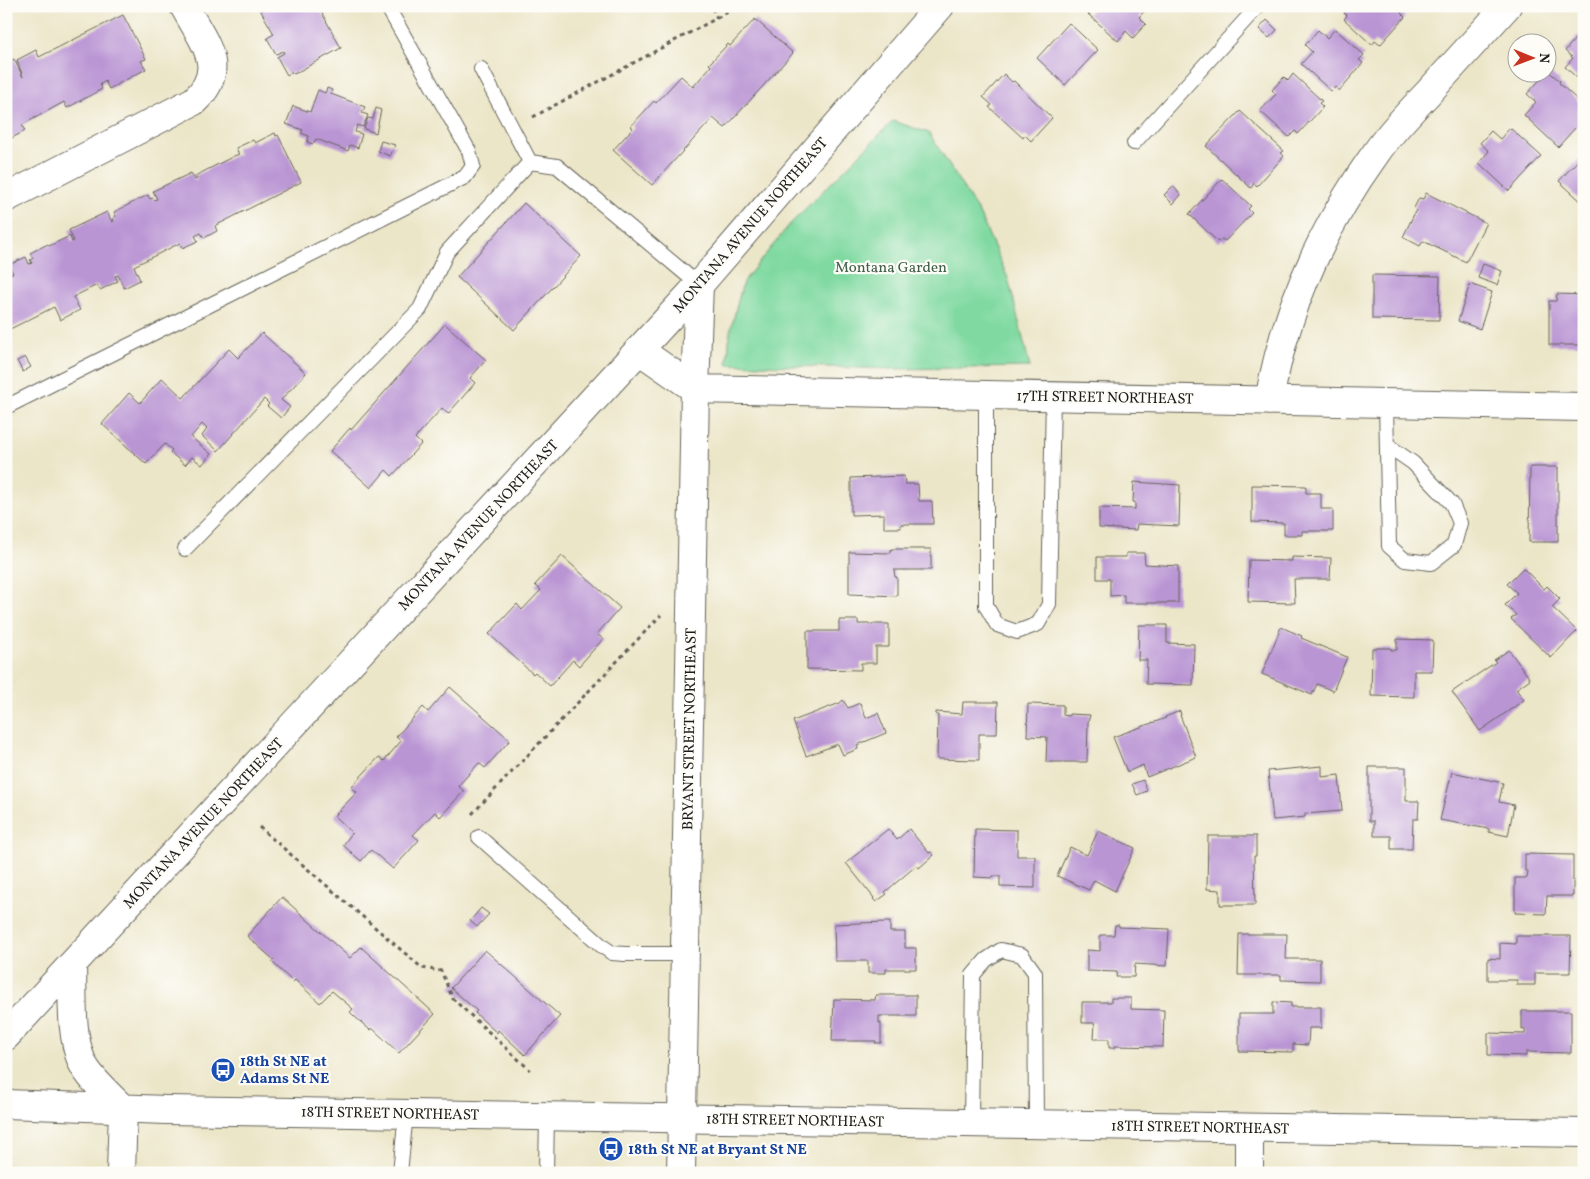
<svg xmlns="http://www.w3.org/2000/svg" width="1590" height="1179" font-family="Vollkorn,serif">
<style>
.green{fill:#7fd9a0;stroke:#4e7a5e}
.building{fill:#ba95d4}
.lines{fill:none;stroke-linecap:round;stroke-linejoin:round}
.lane-casing{stroke:#656359;stroke-width:16}
.street-casing{stroke:#656359;stroke-width:30}
.secondary-casing{stroke:#656359;stroke-width:30}
.path{stroke:#656359;stroke-width:3;stroke-dasharray:4 4;stroke-linecap:butt}
.lane{stroke:#fff;stroke-width:14}
.street{stroke:#fff;stroke-width:28}
.secondary{stroke:#fff;stroke-width:28}
.labels{text-anchor:middle;stroke-width:4.5;stroke-linejoin:round;paint-order:stroke}
.street-label{font-size:15px;fill:#1c1c1c;stroke:#fdfcf7}
.park-label{font-size:15px;fill:#3f5e4a;stroke:#fdfcf7}
.transit-label{font-size:15px;font-weight:bold;fill:#164399;stroke:#fdfcf7;text-anchor:start}
</style>
<rect width="100%" height="100%" fill="#fdfcf7"/>
<filter id="ink" filterUnits="userSpaceOnUse"><feTurbulence type="fractalNoise" baseFrequency=".02" numOctaves="2"/><feDisplacementMap in="SourceGraphic" scale="10" xChannelSelector="R" yChannelSelector="G"/><feConvolveMatrix kernelMatrix="1 2 1 2 8 2 1 2 1" color-interpolation-filters="sRGB"/></filter>
<filter id="wash" filterUnits="userSpaceOnUse"><feTurbulence type="fractalNoise" baseFrequency=".0096" numOctaves="4" result="noise"/><feDisplacementMap in="SourceGraphic" scale="20" xChannelSelector="R" yChannelSelector="G"/><feGaussianBlur stdDeviation="1.12" result="paint"/><feColorMatrix in="noise" values="0 0 0 0 0 0 0 0 0 0 0 0 0 0 0 0 0 1.4 0 .05"/><feComposite in="paint" operator="in"/></filter>
<g filter="url(#wash)">
<rect width="100%" height="100%" fill="#ece6c9"/>
<path class="green" d="M893,121L929,133L979,213L1008,278L1030,367L894,369L727,364L730,332L743,282L791,223Z"/>
<g id="blocks">
<path class="building" d="M258,6H318L341,48L294,74L292,72L287,75L277,57L284,53L283,51L276,54L267,38L274,34Z
M1095,6H1149L1139,17L1146,24L1133,38L1126,31L1118,41L1088,14Z
M1351,6H1402L1404,8L1401,13L1405,17L1380,45L1375,41L1372,45L1344,19L1347,16L1344,13Z
M123,15L146,59L141,61L146,69L109,89L105,81L104,82L100,84L102,89L67,108L64,102L22,125L25,131L6,141V63L14,59L23,77L17,60L36,50L39,57Z
M755,19L793,53L725,128L713,118L652,185L613,150L633,128L631,126L654,101L656,103L681,76L693,87L711,66L709,64L728,44L730,46Z
M1267,20L1277,30L1269,38L1259,29Z
M1069,23L1098,50L1065,85L1037,58Z
M1335,29L1364,55L1359,60L1363,63L1339,91L1335,87L1331,91L1301,64L1312,52L1305,45L1318,30L1327,38Z
M1578,35L1584,40V84L1565,67L1573,58L1565,51Z
M1548,71L1560,81L1559,83L1584,106V118L1558,147L1524,115L1536,102L1527,94Z
M1004,74L1012,82L1014,81L1052,118L1031,141L1025,135L1023,138L989,107L992,105L983,97Z
M1293,74L1322,101L1319,103L1323,107L1298,134L1295,131L1289,137L1260,111L1276,94L1272,90L1284,77L1288,81Z
M327,88L332,90L331,94L365,107L362,113L368,115L363,127L357,125L355,132L362,134L358,148L350,145L348,151L316,139L313,144L307,142L309,136L301,133L303,130L286,124L293,106L310,112L318,90L325,93Z
M376,108L381,110L376,133L364,129L368,118L373,119Z
M1240,111L1284,151L1281,153L1284,156L1257,186L1254,183L1251,188L1206,146Z
M1510,128L1541,156L1509,191L1479,163L1489,151L1480,143L1491,131L1500,139Z
M275,133L276,136L278,135L301,182L215,226L217,231L204,238L201,233L195,236L198,241L182,248L180,243L134,266L140,280L124,288L118,275L115,276L118,281L100,290L97,285L73,297L80,310L60,320L54,307L6,331V269L9,274L13,273L9,265L26,257L29,264L32,263L30,260L33,258L30,253L48,244L49,246L70,236L72,242L74,241L69,230L107,212L112,222L114,221L113,218L116,216L114,212L148,195L150,199L153,198L155,200L157,199L153,191L191,173L195,180L197,179L195,176L236,155H239L236,148L253,140L255,143Z
M381,141L395,145L390,156L378,151Z
M1580,158L1584,161V204L1559,181Z
M1222,179L1251,206L1248,209L1252,213L1225,241L1222,239L1218,242L1189,214Z
M1173,186L1181,195L1173,204L1164,195Z
M1426,193L1486,223L1466,262L1423,241L1420,246L1403,237L1416,210L1414,208L1419,198L1423,199Z
M524,203L581,256L514,330L457,277Z
M1483,264L1502,271L1497,285L1478,278Z
M1372,275L1440,276L1439,320L1372,319Z
M1470,284L1492,292L1480,329L1458,321Z
M1557,294L1584,295V345H1549V301H1556Z
M445,324L486,360L470,378L475,383L448,414L442,408L415,438L421,444L392,476L386,470L371,488L330,451L350,428L351,430Z
M262,333L306,373L281,400L290,407L281,418L267,406L269,404L264,399L218,451L202,436L207,429L202,424L191,437L211,454L202,465L192,457L185,465L170,452L172,450L165,444L146,464L102,424L129,393L140,403L162,378L183,398L229,349L238,358Z
M25,357L31,367L23,372L17,361Z
M1530,467H1558V542H1529Z
M904,476L905,484H918L919,501H932L933,524H901V528H884V514L851,515V478Z
M1134,482L1180,485L1179,526L1137,524L1136,530L1099,528V508L1135,509V502H1133Z
M1252,485L1306,486V493H1321V509H1333V531H1302V535H1284V523L1252,522Z
M891,549H931V570H894L895,577H897V596L849,594V552L891,553Z
M1126,553H1144L1145,564L1178,566V603H1124V595L1110,596V579H1097V557H1126Z
M562,556L620,608L597,634L603,639L579,666L573,660L550,686L535,672L533,674L489,634L517,604L522,610L541,590L535,585Z
M1292,557L1331,558L1330,579H1294L1295,603L1248,602L1249,560L1292,561Z
M1523,568L1544,589L1547,586L1560,599L1552,607L1577,631L1551,658L1511,619L1516,615L1505,605L1517,593L1507,584Z
M839,620H858V624H889V647H876V663H861V670L807,669V631H839Z
M1139,625H1167V643L1194,644L1193,685L1146,684L1147,660H1138Z
M1281,627L1302,636L1301,638L1347,657L1333,691L1317,684L1312,695L1262,674Z
M1397,639L1433,640L1432,671H1414V697L1371,696L1372,648H1391V650H1397Z
M1509,650L1530,679L1516,689L1524,700L1480,731L1452,692L1496,662L1494,660Z
M450,687L510,740L485,768L479,763L458,786L464,791L440,817L435,812L413,835L419,840L393,869L371,850L361,861L343,845L352,833L334,816L357,792L351,787L379,757L384,761L401,741L396,737L423,707L428,712Z
M843,700L848,708L860,703L866,718L878,713L886,733L857,745L858,749L843,755L838,744L806,756L793,721L840,703Z
M963,702H998L997,734H979V760L937,759L938,715H936V712L962,714Z
M1028,704L1063,705V715L1069,716V714L1090,715L1088,722L1087,762H1046L1047,737L1027,736Z
M1180,711L1181,715H1180L1196,757L1147,777L1143,765L1127,772L1113,737L1166,718L1165,717Z
M1322,766V777L1339,775L1342,811L1305,814V817L1273,820L1268,771Z
M1369,767H1406V801H1419L1418,819H1413L1412,849H1391V836H1374V821H1369Z
M1452,772L1503,783L1499,802L1514,805L1508,836L1489,832V829L1440,820Z
M1143,780L1147,791L1137,795L1132,784Z
M888,829L897,840L909,829L929,853L931,852L934,855L919,868L917,865L885,892L887,894L876,902L873,899L874,898L846,863Z
M975,829L1017,830V856H1035V888L1000,887V876H993V878L974,877Z
M1098,831L1135,848L1115,891L1094,880L1089,890L1057,876L1070,847L1087,855Z
M1208,836H1256V856H1254L1255,905H1220V890L1207,889Z
M1525,854L1573,855V896H1547L1546,914L1515,913V878H1527L1528,871H1525Z
M282,897L350,958L361,947L435,1014L399,1053L372,1028L370,1030L355,1017L350,1012L353,1009L332,991L320,1003L295,980L293,982L272,962L274,960L247,936Z
M481,908L489,914L477,927L470,921Z
M886,922H890V932H905V948H916V969H886V973H868V961H835L834,924Z
M1115,925H1119V927L1169,929L1167,966L1135,964L1134,977H1116L1117,972L1087,971V950L1100,951V935H1114Z
M1239,934H1287L1286,959H1320V981L1281,980V975H1238Z
M1516,936H1571L1570,973H1535V985H1517V980H1488V958L1500,959V943L1516,944Z
M485,950L560,1016L525,1055L498,1030L497,1033L475,1013L477,1011L451,988Z
M876,995H916V1016H879V1023H881V1043H875L876,1041H832L834,999L875,1000Z
M1111,998H1131V1009L1164,1010L1163,1047L1114,1046V1048H1109V1039H1094L1095,1023H1082V1002H1111Z
M1273,1002L1291,1003V1007H1321V1028H1309L1308,1045L1293,1044V1052L1239,1051V1014H1273Z
M1522,1011H1571V1053L1526,1052V1056L1488,1055V1033L1525,1034V1028L1522,1029Z"/>
</g>
</g>
<g filter="url(#ink)">
<use href="#blocks" fill-opacity="0" stroke="#656359" stroke-width="1"/>
<g class="lines">
<defs>
<path id="lane" d="M481,69L530,162
M1134,143L1258,6
M986,395V606L997,625L1017,632L1038,624L1049,604L1053,396
M1386,403L1389,546L1405,560L1431,563L1454,545L1460,523L1452,504L1413,463L1387,445
M6,407L465,177L473,166L469,151L387,6
M185,549L420,309L447,252L530,162L557,166L699,285
M479,837L602,946L612,953L625,954H685
M971,1123L973,975L986,960L1001,950L1022,955L1035,973L1036,1124
M400,1173L406,1113
M546,1173L547,1116"/>
<path id="street" d="M6,198L194,101C230,69 202,40 184,6
M639,350L695,389L1584,407
M1269,401C1285,309 1322,228 1376,153C1391,131 1410,112 1428,93C1454,64 1481,35 1507,6
M121,1173L123,1109
M681,1173L695,389L699,285
M1249,1173V1128"/>
<path id="secondary" d="M72,965C73,995 70,1034 82,1062C89,1078 110,1096 123,1109
M6,1036L699,285L940,6
M6,1104L166,1110L1584,1133"/>
</defs>
<use href="#lane" class="lane-casing"/>
<use href="#street" class="street-casing"/>
<use href="#secondary" class="secondary-casing"/>
<path class="path" d="M717,18L739,6
M533,117L717,18L711,6
M472,814L661,615
M259,827L422,968L441,971L453,999L530,1070"/>
<use href="#lane" class="lane"/>
<use href="#street" class="street"/>
<use href="#secondary" class="secondary"/>
</g>
</g>
<defs>
<symbol id="bus-disc" viewBox="-11 -11 22 22"><circle r="9.5" fill="#1a4fb4" stroke="#fdfcf7"/><path d="M-5-6H5V4H4V6H2V4H-2V6H-4V4H-5ZM-3.5-4V0h7V-4ZM-3.5 1.2v1.5H-2V1.2ZM2 1.2v1.5H3.5V1.2Z" fill="#fff"/></symbol>
</defs>
<g fill-rule="evenodd">
<use href="#bus-disc" x="209" y="1056" width="28" height="28"/>
<use href="#bus-disc" x="597" y="1135" width="28" height="28"/>
</g>
<g class="labels">
<g class="street-label">
<text transform="translate(750 225) rotate(-49)" y="5">MONTANA AVENUE NORTHEAST</text>
<text transform="translate(1105 397) rotate(1)" y="5">17TH STREET NORTHEAST</text>
<text transform="translate(478 525) rotate(-47)" y="5">MONTANA AVENUE NORTHEAST</text>
<text transform="translate(689 729) rotate(-89)" y="5">BRYANT STREET NORTHEAST</text>
<text transform="translate(203 823) rotate(-47)" y="5">MONTANA AVENUE NORTHEAST</text>
<text transform="translate(390 1113) rotate(1)" y="5">18TH STREET NORTHEAST</text>
<text transform="translate(795 1120) rotate(1)" y="5">18TH STREET NORTHEAST</text>
<text transform="translate(1200 1127) rotate(1)" y="5">18TH STREET NORTHEAST</text>
</g>
<g class="park-label">
<text x="891" y="272">Montana Garden</text>
</g>
<g class="transit-label">
<text x="240" y="1066">18th St NE at<tspan x="240" dy="17">Adams St NE</tspan></text>
<text x="628" y="1154">18th St NE at Bryant St NE</text>
</g>
</g>
<rect width="1590" height="1179" fill="none" stroke="#fdfcf7" stroke-width="25"/>
<g transform="translate(1532 58) rotate(91)"><circle r="24" fill="#fdfcf7" stroke="#a3a29f"/>
<path d="M0-4L9 19L0 12L-9 19Z" fill="#c8321e"/>
<text y="-8" font-size="14" font-weight="bold" text-anchor="middle" fill="#1c1c1c">N</text>
</g>
</svg>
